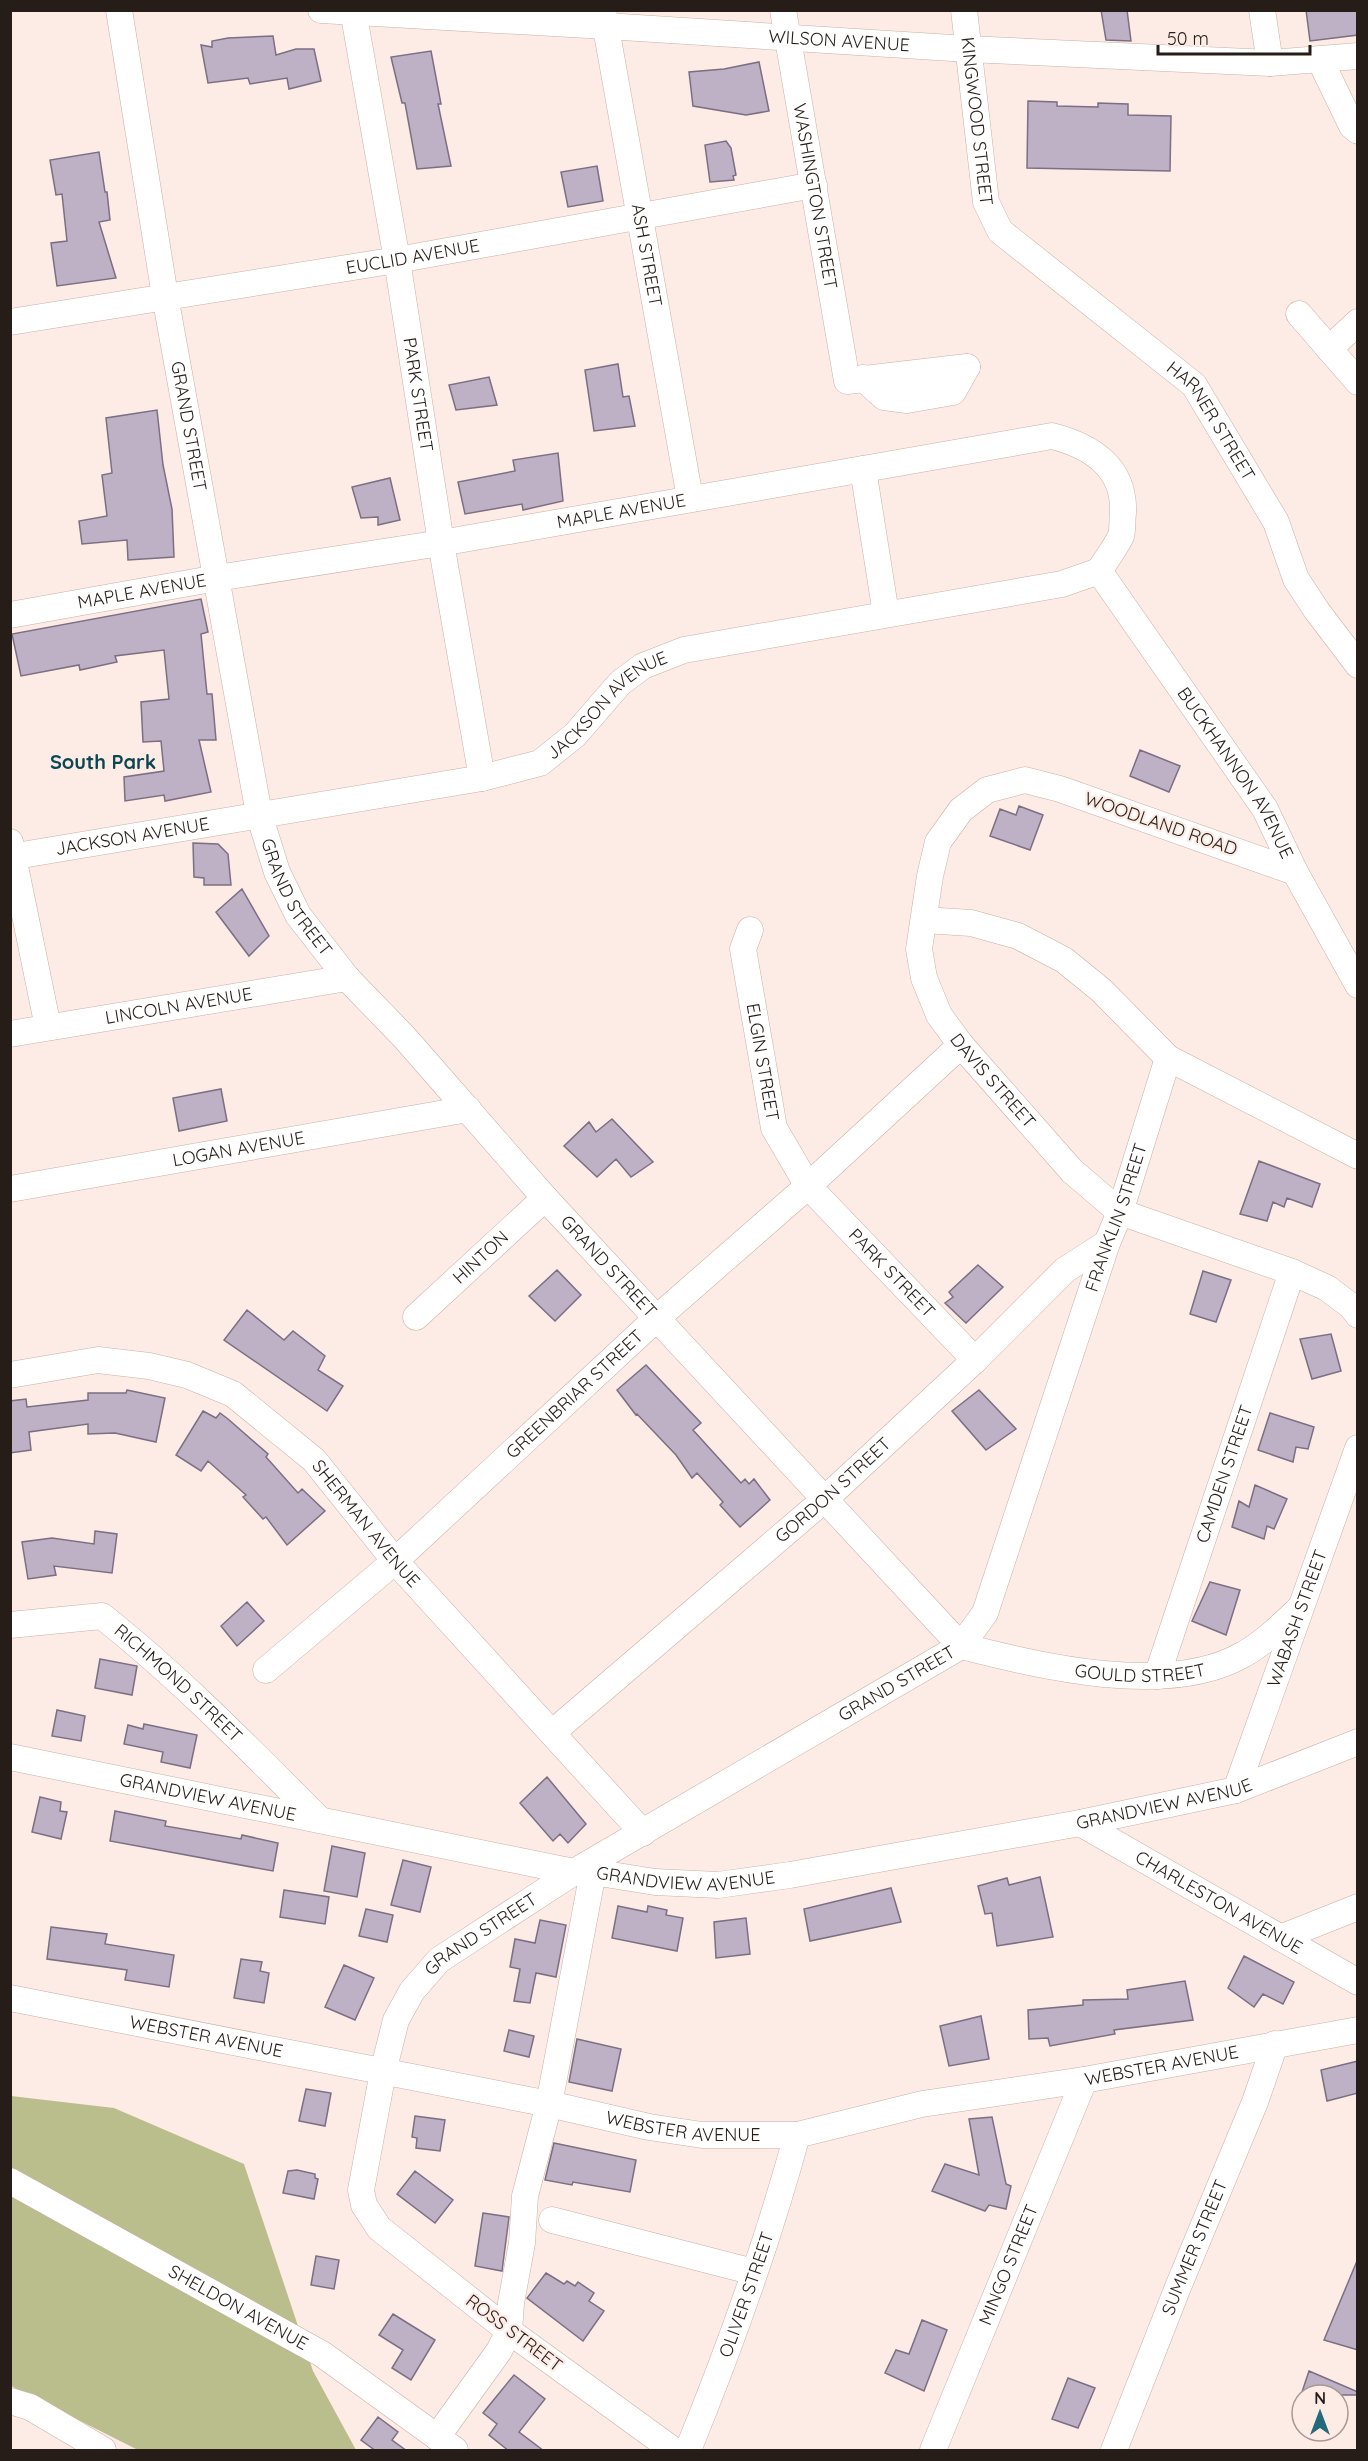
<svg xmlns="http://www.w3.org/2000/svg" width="1368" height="2461" font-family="Quicksand,sans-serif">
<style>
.forest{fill:#babe8c}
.building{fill:#beb0c5;stroke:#7c6e83;stroke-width:1.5}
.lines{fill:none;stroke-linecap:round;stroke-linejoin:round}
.minor-casing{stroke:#caafa4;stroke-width:27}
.minor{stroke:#fff;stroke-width:26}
.labels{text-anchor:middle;stroke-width:4.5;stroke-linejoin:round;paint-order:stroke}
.street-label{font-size:18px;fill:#261d19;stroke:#fdece5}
.neighbourhood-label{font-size:20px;font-weight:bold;fill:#0b4652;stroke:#fdece5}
</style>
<rect width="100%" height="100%" fill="#fdece5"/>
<path class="forest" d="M11,2096L114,2108L244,2164L313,2371L356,2450H138L11,2386Z"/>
<path class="building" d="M1101,10H1127L1131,41L1106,40Z
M1306,10H1358V35L1310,41Z
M273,36L276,55L296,49H314L321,81L289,89L287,78L250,84L248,78L208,83L201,45L212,47V41L228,38Z
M431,51L441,104H438L451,166L417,169L405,103H402L391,57Z
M759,62L769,111L746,115L693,106L689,72L724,69Z
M1028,101L1057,102V106L1098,107V103L1128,104V115L1171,116L1170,171L1027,168Z
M726,141L731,148L736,175L733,176L734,180L710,182L705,145Z
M99,152L105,192H107L110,220L99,222L116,278L57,286L51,243L67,241L62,194L56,195L50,160Z
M597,166L603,201L568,207L561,172Z
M618,364L623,397L629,396L635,426L594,431L585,370Z
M489,377L497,405L456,410L449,385Z
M157,410L163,465L172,509L174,557L128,560L127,540L82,544L79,521L107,516L102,475L112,473L106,418Z
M558,453L563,501L523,510L522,504L465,514L458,482L515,471L513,460Z
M390,478L400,520L378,525V517L361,518L352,487Z
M201,599L208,632L201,634L207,694H212L216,740H199L211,792L165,801L164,795L125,801L124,777L164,771L161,741L143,742L141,702L169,699L164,650L115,656L117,662L80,670L79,665L21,676L12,634Z
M1140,750L1180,766L1169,792L1130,776Z
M1019,806L1043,815L1030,850L990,836L1000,809L1016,815Z
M193,843L218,844L228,854L231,885H204V878L194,877Z
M242,889L269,936L249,956L216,912Z
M221,1089L227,1121L179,1131L173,1098Z
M612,1119L653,1162L631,1177L616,1159L597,1177L564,1146L589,1122L596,1132Z
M1259,1161L1320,1184L1312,1207L1287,1198L1284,1207L1273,1202L1267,1221L1240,1214Z
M978,1265L1003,1287L966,1323L945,1303L953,1297L949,1292Z
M557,1270L581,1295L555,1321L529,1296Z
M1203,1271L1231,1280L1216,1322L1190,1314Z
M247,1310L284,1340L293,1331L325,1356L318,1370L343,1386L327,1411L224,1340Z
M1331,1334L1341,1371L1312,1379L1300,1339Z
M646,1365L701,1423L693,1430L741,1483L745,1479L749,1484L754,1479L770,1500L740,1527L720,1505L723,1502L697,1473L692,1478L676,1455L637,1414L636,1415L617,1390Z
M127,1390L165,1398L156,1442L115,1433L88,1434V1424L29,1432L31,1450L10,1453V1401L26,1399L27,1407L88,1400V1393H126Z
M979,1390L1016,1429L986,1450L952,1411Z
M203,1411L216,1418L220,1413L228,1419L268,1454L266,1457L298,1493L302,1489L325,1511L287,1545L266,1517L263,1519L243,1497L246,1495L208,1461L201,1471L176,1455Z
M1270,1413L1314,1427L1308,1449L1296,1447L1293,1462L1258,1450Z
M1255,1485L1287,1499L1274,1529L1267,1526L1264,1539L1232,1527L1239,1501L1249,1507Z
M95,1531L117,1534L112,1573L54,1566L56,1575L28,1579L22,1542L52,1538L94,1544Z
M1210,1582L1240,1590L1226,1635L1192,1621Z
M247,1602L264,1621L237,1646L221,1626Z
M100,1659L137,1666L132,1695L95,1688Z
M57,1710L85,1716L81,1741L52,1736Z
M144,1724L197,1735L190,1768L161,1762L163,1752L124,1744L128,1725L143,1729Z
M547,1777L586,1824L568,1843L560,1834L553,1841L520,1803Z
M40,1797L61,1802L60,1811L67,1812L61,1839L32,1832Z
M115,1811L166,1821L165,1826L241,1839L242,1835L278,1843L273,1871L110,1841Z
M332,1846L365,1853L357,1897L324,1891Z
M403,1860L431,1867L420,1912L391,1905Z
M1040,1877L1053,1937L997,1946L992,1913L985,1914L978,1886L1007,1878L1009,1885Z
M891,1888L901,1922L810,1941L804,1909Z
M284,1890L329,1897L325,1924L280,1917Z
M618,1906L647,1912L648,1906L667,1910L666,1915L683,1918L677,1951L612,1938Z
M366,1909L393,1915L387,1942L359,1936Z
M746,1918L750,1954L716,1958L714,1922Z
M540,1920L566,1925L556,1977L536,1973L530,2003L514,2001L520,1969L510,1967L515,1939L535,1943Z
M51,1927L107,1934L105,1944L174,1955L169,1987L125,1980L127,1970L47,1959Z
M1244,1956L1294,1982L1283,2004L1263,1994L1254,2007L1228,1988Z
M241,1959L262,1962L260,1971L269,1973L264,2003L234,1998Z
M344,1965L374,1978L355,2020L325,2007Z
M1185,1981L1193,2020L1114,2030L1115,2034L1050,2046L1048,2038L1029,2039L1028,2010L1083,2005V2000L1128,1999L1127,1990Z
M981,2016L989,2059L949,2066L940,2026Z
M509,2030L534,2036L529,2057L504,2051Z
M577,2039L621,2049L612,2091L569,2082Z
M1358,2061V2093L1327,2101L1321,2070Z
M306,2089L331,2093L325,2126L299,2121Z
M415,2116L445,2120L440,2151L416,2148L417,2138L412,2137Z
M992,2117L1006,2184L1011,2186L1006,2209L989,2205L985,2211L932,2191L945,2164L979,2175L969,2119Z
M554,2143L636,2160L630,2192L573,2182L572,2185L545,2180Z
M297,2170L315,2174V2178L318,2179L314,2199L283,2193L288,2171Z
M415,2171L453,2200L435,2223L397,2194Z
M483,2213L509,2217L502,2271L475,2266Z
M316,2256L339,2260L334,2289L311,2285Z
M1357,2261H1358V2350L1324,2340Z
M546,2273L564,2284L567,2281L575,2286L578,2282L594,2293L589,2301L604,2311L583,2341L527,2298Z
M393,2314L435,2340L411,2380L392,2368L403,2350L379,2335Z
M922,2320L947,2330L924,2391L885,2373L896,2350L909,2354Z
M1309,2371L1358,2392V2395H1301Z
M514,2375L545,2399L519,2432L544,2451H509L489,2435L497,2424L483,2413Z
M1068,2378L1095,2388L1078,2428L1052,2419Z
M378,2417L398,2432L392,2440L407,2451H376L361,2440Z"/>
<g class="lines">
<defs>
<g id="minor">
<path id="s1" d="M119,10L165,296L259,814L277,872L298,915L347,978L405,1038L545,1198L961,1646"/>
<path id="s2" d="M321,10L606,26L968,49L1270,63L1358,56"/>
<path id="s3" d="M353,10L397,260L441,543L482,778"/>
<path id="s4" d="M783,10L847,381L967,367"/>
<path id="s5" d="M964,10L986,202L1000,231L1194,385L1276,522L1296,579L1317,611L1358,665"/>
<path d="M1262,10L1270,63"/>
<path id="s6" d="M603,11L690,498"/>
<path d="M1320,60L1352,126L1358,131"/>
<path d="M1299,314L1358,382"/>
<path id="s7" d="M10,322L397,260L814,185"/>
<path d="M1329,349L1358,322"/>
<path d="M863,378L884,397L907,400L953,392L967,367"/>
<path d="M863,469L886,614"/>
<path id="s8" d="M1099,571L1265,809L1295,872L1358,985"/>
<path id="s9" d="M10,615L217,578L441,543L1052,436C1091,446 1125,467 1123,513C1122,520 1123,529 1121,536C1115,548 1106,560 1099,571"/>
<path d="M10,842L48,1027"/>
<path id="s10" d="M10,857L482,778L540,763L575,735L620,683L643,666L684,650L1062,584L1099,571"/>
<path id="s11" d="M1295,872L1060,789L1025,780L987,790L961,810L938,842L930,876L919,949L924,978L939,1015L961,1045L1072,1171L1120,1212L1292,1272L1327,1288L1351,1306L1358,1315"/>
<path d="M924,920L971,923L1018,936L1064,960L1101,990L1168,1058L1358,1156"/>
<path id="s12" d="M750,930L743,949L774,1128L808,1186L975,1360"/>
<path id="s13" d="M10,1034L347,978"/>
<path id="s14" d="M10,1189L468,1109"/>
<path id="s15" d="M416,1317L545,1198"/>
<path id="s16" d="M10,1375L98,1360L149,1366L187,1375L233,1394L314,1460L395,1561L643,1833"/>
<path id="s17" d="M10,1625L102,1616C180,1678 248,1748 318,1818"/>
<path id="s18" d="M961,1646C1040,1666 1169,1698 1244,1654C1264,1643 1283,1624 1300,1608"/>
<path id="s19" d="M266,1670L395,1561L657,1318L808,1186L961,1045"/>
<path id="s20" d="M1157,1676L1292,1272"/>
<path id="s21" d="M553,1732L825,1499L975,1360L1065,1270L1107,1243"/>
<path id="s22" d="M10,1757L574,1872H593L655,1882L718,1885L790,1875L1080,1823L1236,1790L1358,1742"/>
<path id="s23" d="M1236,1790L1358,1448"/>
<path id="s24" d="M1080,1823L1358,1982"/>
<path d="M1280,1938L1358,1907"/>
<path id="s25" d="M10,1998L549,2104L649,2127L702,2135H797L922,2104L1084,2080L1358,2030"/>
<path id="s26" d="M10,2181L322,2354L455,2450"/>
<path d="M552,2220L754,2272"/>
<path d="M10,2401L30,2407L103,2450"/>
<path d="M437,2437L499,2351L509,2331L511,2303L522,2243L525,2196L549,2104L593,1872"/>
<path id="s27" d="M673,2450L509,2331L379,2228L364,2205L361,2190L383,2072L396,2020L412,1991L439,1960L574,1872L961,1646L985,1613L1107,1243L1120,1212L1168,1058"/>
<path id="s28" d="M688,2450C730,2347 768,2242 797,2135"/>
<path id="s29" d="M933,2450L1084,2080"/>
<path id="s30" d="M1114,2450L1178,2287L1255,2102L1275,2044"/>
</g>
</defs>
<use href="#minor" class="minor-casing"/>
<use href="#minor" class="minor"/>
</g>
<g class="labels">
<g class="street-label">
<text dy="6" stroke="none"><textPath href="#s2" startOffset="519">WILSON AVENUE</textPath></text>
<text dy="6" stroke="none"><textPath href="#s5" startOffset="112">KINGWOOD STREET</textPath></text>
<text dy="6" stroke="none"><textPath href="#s4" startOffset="189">WASHINGTON STREET</textPath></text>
<text dy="6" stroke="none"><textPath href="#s6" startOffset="248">ASH STREET</textPath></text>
<text dy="6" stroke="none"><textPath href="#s7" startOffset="408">EUCLID AVENUE</textPath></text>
<text dy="6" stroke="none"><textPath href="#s3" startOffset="390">PARK STREET</textPath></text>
<text dy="6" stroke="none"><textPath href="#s5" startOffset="512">HARNER STREET</textPath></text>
<text dy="6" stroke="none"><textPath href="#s1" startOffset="422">GRAND STREET</textPath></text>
<text dy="6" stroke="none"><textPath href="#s9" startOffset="620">MAPLE AVENUE</textPath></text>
<text dy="6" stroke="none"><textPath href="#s9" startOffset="134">MAPLE AVENUE</textPath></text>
<text dy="6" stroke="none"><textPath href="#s10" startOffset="628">JACKSON AVENUE</textPath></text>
<text dy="6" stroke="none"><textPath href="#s8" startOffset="244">BUCKHANNON AVENUE</textPath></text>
<text transform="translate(1161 824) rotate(19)" y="6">WOODLAND ROAD</text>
<text dy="6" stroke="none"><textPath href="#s10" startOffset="124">JACKSON AVENUE</textPath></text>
<text dy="6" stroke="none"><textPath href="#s1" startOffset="908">GRAND STREET</textPath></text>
<text dy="6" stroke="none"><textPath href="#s13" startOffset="171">LINCOLN AVENUE</textPath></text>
<text dy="6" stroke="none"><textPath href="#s12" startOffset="135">ELGIN STREET</textPath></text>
<text dy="6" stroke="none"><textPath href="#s11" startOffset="660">DAVIS STREET</textPath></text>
<text dy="6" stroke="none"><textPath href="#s14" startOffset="232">LOGAN AVENUE</textPath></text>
<text dy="6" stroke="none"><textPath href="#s27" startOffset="1726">FRANKLIN STREET</textPath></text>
<text dy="6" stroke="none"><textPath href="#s15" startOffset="88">HINTON</textPath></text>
<text dy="6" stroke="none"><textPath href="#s1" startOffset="1394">GRAND STREET</textPath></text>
<text dy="6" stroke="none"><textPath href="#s12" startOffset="390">PARK STREET</textPath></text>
<text dy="6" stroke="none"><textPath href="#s19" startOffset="414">GREENBRIAR STREET</textPath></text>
<text dy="6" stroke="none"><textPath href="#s20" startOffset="213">CAMDEN STREET</textPath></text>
<text dy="6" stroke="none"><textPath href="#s21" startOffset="370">GORDON STREET</textPath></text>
<text dy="6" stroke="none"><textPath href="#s16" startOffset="416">SHERMAN AVENUE</textPath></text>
<text dy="6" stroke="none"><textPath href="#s23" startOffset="182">WABASH STREET</textPath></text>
<text dy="6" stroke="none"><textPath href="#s18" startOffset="182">GOULD STREET</textPath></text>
<text dy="6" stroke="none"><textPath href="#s17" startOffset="194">RICHMOND STREET</textPath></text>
<text dy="6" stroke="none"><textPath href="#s27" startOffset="1194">GRAND STREET</textPath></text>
<text dy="6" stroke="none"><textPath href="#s22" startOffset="202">GRANDVIEW AVENUE</textPath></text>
<text dy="6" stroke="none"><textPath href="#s22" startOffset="1174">GRANDVIEW AVENUE</textPath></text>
<text dy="6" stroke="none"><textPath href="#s22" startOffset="688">GRANDVIEW AVENUE</textPath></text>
<text dy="6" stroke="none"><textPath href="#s24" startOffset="160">CHARLESTON AVENUE</textPath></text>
<text dy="6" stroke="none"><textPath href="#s27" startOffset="708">GRAND STREET</textPath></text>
<text dy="6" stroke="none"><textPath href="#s25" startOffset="200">WEBSTER AVENUE</textPath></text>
<text dy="6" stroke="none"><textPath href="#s25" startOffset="1172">WEBSTER AVENUE</textPath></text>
<text dy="6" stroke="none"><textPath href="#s25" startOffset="686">WEBSTER AVENUE</textPath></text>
<text dy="6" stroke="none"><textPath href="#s30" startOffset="218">SUMMER STREET</textPath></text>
<text dy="6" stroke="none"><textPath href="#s29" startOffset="200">MINGO STREET</textPath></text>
<text dy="6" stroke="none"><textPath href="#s28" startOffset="166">OLIVER STREET</textPath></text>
<text dy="6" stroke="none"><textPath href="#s26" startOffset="261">SHELDON AVENUE</textPath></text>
<text transform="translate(514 2333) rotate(37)" y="6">ROSS STREET</text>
</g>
<g class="neighbourhood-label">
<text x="103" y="769">South Park</text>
</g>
</g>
<rect width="1368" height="2461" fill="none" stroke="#261d19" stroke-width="24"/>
<g transform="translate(1320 2413)"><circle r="28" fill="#fdece5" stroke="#a79993" stroke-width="1.5"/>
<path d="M0-4.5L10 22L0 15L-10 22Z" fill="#256a7a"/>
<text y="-9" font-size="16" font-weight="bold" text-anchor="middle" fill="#261d19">N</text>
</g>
<path d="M1158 45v9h152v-9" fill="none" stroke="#261d19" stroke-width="3"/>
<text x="1167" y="45" font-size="18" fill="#261d19" stroke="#fdece5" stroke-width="4.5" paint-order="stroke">50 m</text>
</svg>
